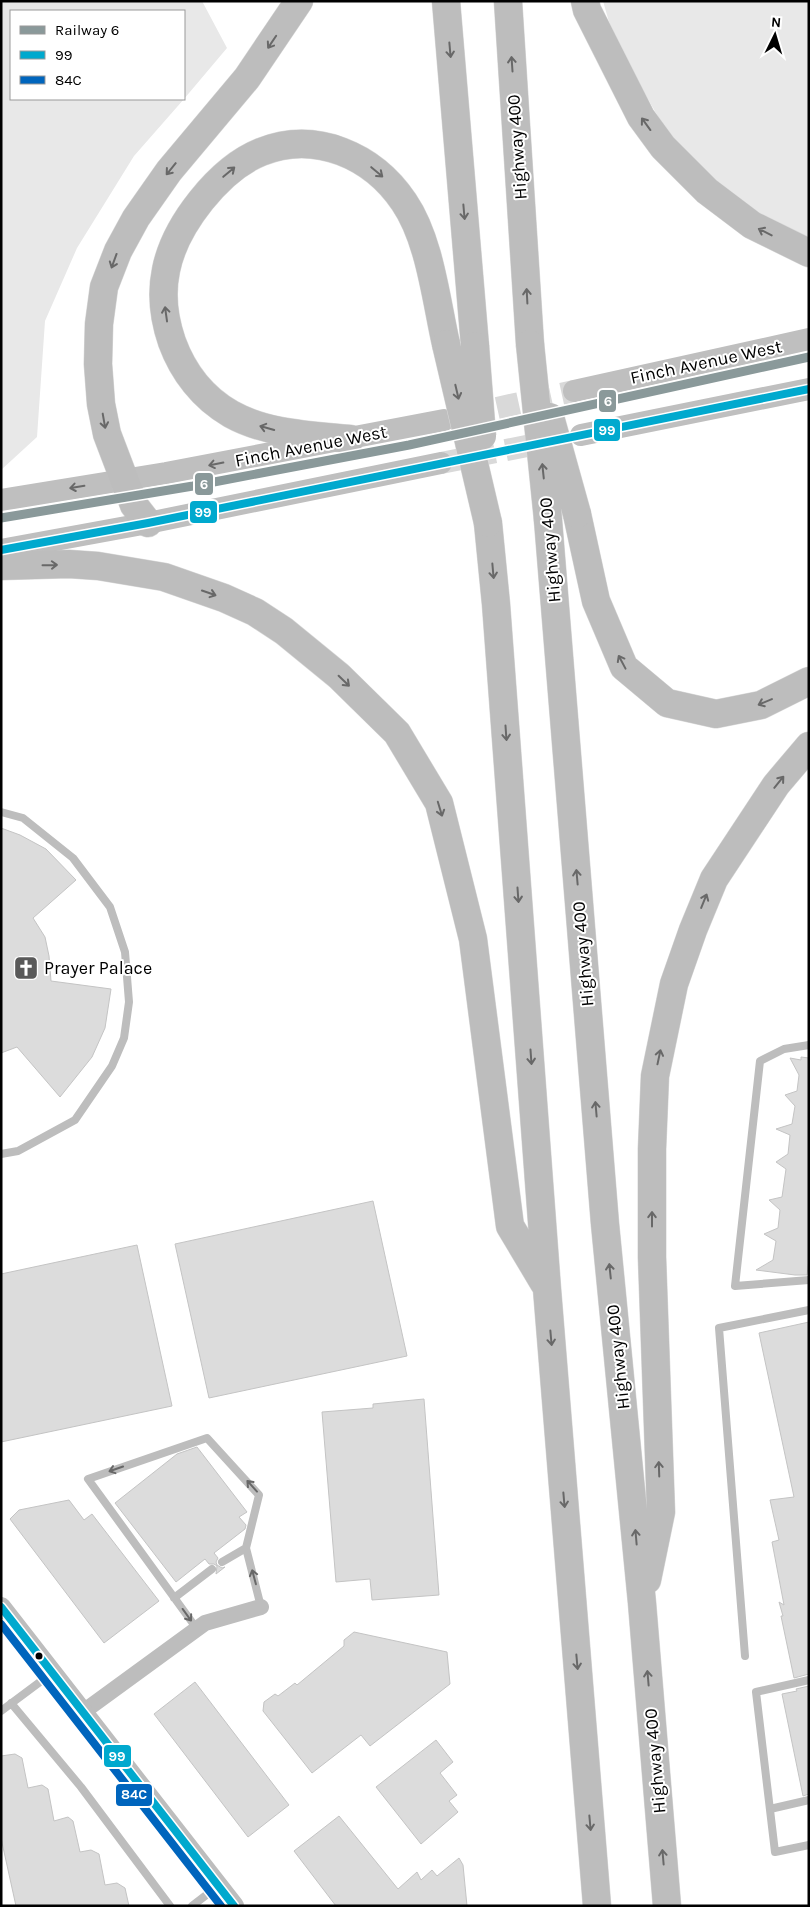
<svg xmlns="http://www.w3.org/2000/svg" width="810" height="1907" font-family="Karla,sans-serif">
<style>
.green{fill:#e8e8e8}
.building{fill:#dcdcdc;stroke:#c4c4c4}
.lines{fill:none;stroke-linecap:round;stroke-linejoin:round}
.secondary-tunnel{stroke:#d9d9d9;stroke-width:22;stroke-dasharray:22 11;stroke-linecap:butt}
.motorway-casing{stroke:#dbdbdb;stroke-width:29}
.service{stroke:#bdbdbd;stroke-width:8}
.minor{stroke:#bdbdbd;stroke-width:16}
.tertiary{stroke:#bdbdbd;stroke-width:20}
.secondary{stroke:#bfbfbf;stroke-width:22}
.motorway{stroke:#bdbdbd;stroke-width:28}
.motorway-bridge-casing{stroke:#dbdbdb;stroke-width:29;stroke-linecap:butt}
.motorway-bridge{stroke:#bdbdbd;stroke-width:28}
.bus-1-casing{stroke:#fff;stroke-width:11}
.bus-2-casing{stroke:#fff;stroke-width:11}
.bus-1{stroke:#00a9ce;stroke-width:8}
.bus-2{stroke:#0065bd;stroke-width:8}
.rail-1-casing{stroke:#fff;stroke-width:12}
.rail-1{stroke:#8a999a;stroke-width:9}
.oneway{stroke:#686868}
.oneway2{stroke:#696969}
.bus-dot{fill:#000;stroke:#fff;stroke-width:2}
.labels{text-anchor:middle;stroke-width:4;stroke-linejoin:round;paint-order:stroke}
.street-label{font-size:18px;fill:#000;stroke:#fff}
.poi-label{font-size:18px;fill:#000;stroke:#fff;text-anchor:start}
.line-badge{stroke:#fff;stroke-width:2}
.badge-label{font-size:14px;text-anchor:middle;font-weight:bold;fill:#fff}
</style>
<rect width="100%" height="100%" fill="#fff"/>
<path class="green" d="M1,1H202L227,48L184,99V11H11V99H184L134,156L77,248L45,321L37,437L1,470Z
M603,1H809V241L795,237L716,186L671,139L627,63L609,22Z"/>
<path class="building" d="M1,828L20,835L46,849L76,880L33,918L45,937L49,956L51,981L111,989L105,1028L92,1057L60,1097L17,1047L1,1053Z
M801,1057L809,1058V1259L807,1275H795L756,1270L773,1260L776,1241L764,1234L778,1228L780,1210L769,1200L782,1197L786,1169L776,1162L788,1154L790,1135L776,1129L792,1124L795,1106L785,1095L797,1091L799,1075L790,1058L801,1060Z
M373,1201L407,1356L209,1398L175,1244Z
M137,1245L172,1406L1,1442V1274Z
M809,1322V1674L794,1678L781,1616H783L779,1602L784,1605L772,1542L779,1540L770,1500L794,1497L759,1333Z
M424,1399L439,1595L372,1600L370,1579L336,1582L322,1412L373,1408V1404Z
M197,1447L247,1512L239,1517L246,1525L245,1529L214,1553L218,1558L216,1562L217,1565L222,1568L225,1567L216,1574L217,1566L214,1564H209L205,1559L176,1582L115,1503L177,1454Z
M69,1500L84,1520L92,1514L159,1601L104,1643L10,1519L19,1510Z
M354,1632L447,1652L450,1684L370,1746L361,1735L312,1773L263,1711L264,1702L275,1694L278,1696L295,1683L297,1685L344,1646V1640Z
M195,1682L289,1805L248,1837L154,1714Z
M809,1686V1794L803,1796L782,1694L797,1691L796,1689Z
M436,1740L453,1762L440,1773L457,1795L449,1801L458,1812L421,1844L376,1787Z
M15,1754L22,1758L28,1788L42,1785L48,1789L54,1821L68,1817L73,1821L80,1852L91,1850L99,1854L105,1885L117,1883L125,1888L129,1906H16L1,1838V1756Z
M339,1816L398,1889L417,1872L421,1880L432,1870L437,1876L459,1858L463,1865L467,1906H336L294,1851Z"/>
<g class="lines">
<path class="secondary-tunnel" d="M465,415L574,391
M441,463L557,440"/>
<defs>
<path id="motorway" d="M446,1L475,346
M508,1L530,344
M585,1L587,10L641,117L663,147L707,191L752,225L809,253
M350,439C310,435 267,434 231,414C203,398 183,372 172,342C164,319 161,294 166,270C175,225 219,169 261,152C316,130 373,156 404,202C430,240 436,300 446,344
M577,514L596,601L624,667L667,703L716,714L761,705L809,681
M548,520L605,1224L642,1603L667,1906
M148,523L134,505L107,434L101,404L98,364L99,324L104,287L118,251L136,218L169,171L247,78L299,1
M488,523L496,604L547,1289L597,1906
M1,566L69,564L98,566L164,577L224,598L255,612L284,631L339,676L397,733L439,803L473,939L510,1226L544,1283
M647,1580L661,1512L652,1257V1149L655,1076L674,984L693,930L714,879L776,785L809,746"/>
</defs>
<use href="#motorway" class="motorway-casing"/>
<path class="service" d="M1,812L23,818L73,858L110,907L125,952L129,1002L124,1038L112,1066L75,1120L18,1151L1,1154
M809,1045L784,1049L760,1061L735,1286L809,1280
M222,1562L246,1548
M174,1598L212,1569
M197,1629L88,1479L207,1438L259,1495L246,1548L261,1607
M745,1656L719,1328L809,1310
M809,1680L756,1692L775,1852L809,1845
M11,1703L81,1787L170,1906
M1,1711L52,1673
M770,1809L809,1800
M192,1906L218,1886"/>
<path class="minor" d="M83,1712L205,1623L261,1607"/>
<path class="tertiary" d="M1,1607L234,1906"/>
<path class="secondary" d="M574,391L809,339
M581,435L809,389
M1,500L166,473L444,420
M1,550L148,523L441,463"/>
<use href="#motorway" class="motorway"/>
<defs>
<path id="motorway-bridge" d="M446,344L488,523
M530,344L548,520
M475,346L482,436
M550,417L577,514"/>
</defs>
<use href="#motorway-bridge" class="motorway-bridge-casing"/>
<use href="#motorway-bridge" class="motorway-bridge"/>
<defs>
<path id="bus-1" d="M1,550L148,523L809,389
M1,1607L234,1906"/>
<path id="bus-2" d="M1,1624L221,1906"/>
</defs>
<use href="#bus-1" class="bus-1-casing"/>
<use href="#bus-2" class="bus-2-casing"/>
<use href="#bus-1" class="bus-1"/>
<use href="#bus-2" class="bus-2"/>
<defs>
<path id="rail-1" d="M1,518L193,486L409,445L809,357"/>
</defs>
<use href="#rail-1" class="rail-1-casing"/>
<use href="#rail-1" class="rail-1"/>
</g>
<defs><path id="oneway-shaft" d="M-6 0H5M1.5-3L5.5 0L1.5 3" fill="none" stroke-width="1.6" stroke-linecap="round" stroke-linejoin="round" transform="scale(1.25)"/></defs>
<g class="oneway">
<use href="#oneway-shaft" transform="translate(272 42) rotate(124)"/>
<use href="#oneway-shaft" transform="translate(450 50) rotate(85)"/>
<use href="#oneway-shaft" transform="translate(512 64) rotate(-94)"/>
<use href="#oneway-shaft" transform="translate(646 124) rotate(-126)"/>
<use href="#oneway-shaft" transform="translate(171 169) rotate(129)"/>
<use href="#oneway-shaft" transform="translate(229 172) rotate(-40)"/>
<use href="#oneway-shaft" transform="translate(377 172) rotate(40)"/>
<use href="#oneway-shaft" transform="translate(464 212) rotate(85)"/>
<use href="#oneway-shaft" transform="translate(765 232) rotate(-153)"/>
<use href="#oneway-shaft" transform="translate(114 261) rotate(110)"/>
<use href="#oneway-shaft" transform="translate(527 296) rotate(-93)"/>
<use href="#oneway-shaft" transform="translate(166 314) rotate(-98)"/>
<use href="#oneway-shaft" transform="translate(457 392) rotate(77)"/>
<use href="#oneway-shaft" transform="translate(104 421) rotate(80)"/>
<use href="#oneway-shaft" transform="translate(267 428) rotate(-164)"/>
<use href="#oneway-shaft" transform="translate(543 471) rotate(-96)"/>
<use href="#oneway-shaft" transform="translate(50 565) rotate(-1)"/>
<use href="#oneway-shaft" transform="translate(493 571) rotate(85)"/>
<use href="#oneway-shaft" transform="translate(209 593) rotate(19)"/>
<use href="#oneway-shaft" transform="translate(622 662) rotate(-118)"/>
<use href="#oneway-shaft" transform="translate(344 681) rotate(44)"/>
<use href="#oneway-shaft" transform="translate(765 702) rotate(157)"/>
<use href="#oneway-shaft" transform="translate(506 733) rotate(86)"/>
<use href="#oneway-shaft" transform="translate(779 782) rotate(-51)"/>
<use href="#oneway-shaft" transform="translate(440 809) rotate(73)"/>
<use href="#oneway-shaft" transform="translate(577 877) rotate(-95)"/>
<use href="#oneway-shaft" transform="translate(518 895) rotate(86)"/>
<use href="#oneway-shaft" transform="translate(704 901) rotate(-68)"/>
<use href="#oneway-shaft" transform="translate(531 1057) rotate(86)"/>
<use href="#oneway-shaft" transform="translate(659 1057) rotate(-78)"/>
<use href="#oneway-shaft" transform="translate(596 1109) rotate(-95)"/>
<use href="#oneway-shaft" transform="translate(652 1219) rotate(-90)"/>
<use href="#oneway-shaft" transform="translate(610 1271) rotate(-96)"/>
<use href="#oneway-shaft" transform="translate(551 1338) rotate(85)"/>
<use href="#oneway-shaft" transform="translate(116 1469) rotate(161)"/>
<use href="#oneway-shaft" transform="translate(659 1469) rotate(-92)"/>
<use href="#oneway-shaft" transform="translate(252 1486) rotate(-132)"/>
<use href="#oneway-shaft" transform="translate(564 1500) rotate(85)"/>
<use href="#oneway-shaft" transform="translate(636 1537) rotate(-95)"/>
<use href="#oneway-shaft" transform="translate(254 1577) rotate(-105)"/>
<use href="#oneway-shaft" transform="translate(187 1615) rotate(54)"/>
<use href="#oneway-shaft" transform="translate(577 1662) rotate(85)"/>
<use href="#oneway-shaft" transform="translate(648 1678) rotate(-95)"/>
<use href="#oneway-shaft" transform="translate(590 1823) rotate(85)"/>
<use href="#oneway-shaft" transform="translate(663 1857) rotate(-95)"/>
</g>
<g class="oneway2">
<use href="#oneway-shaft" transform="translate(216 464) rotate(169)"/>
<use href="#oneway-shaft" transform="translate(77 487) rotate(171)"/>
</g>
<defs>
<symbol id="church-square" viewBox="-11 -11 22 22"><rect x="-9" y="-9" width="18" height="18" rx="4" fill="#595959" stroke="#fff"/><path d="M-1.2-6h2.4v3.5h3.3v2.4h-3.3V6h-2.4V-.1h-3.3v-2.4h3.3Z" fill="#fff"/></symbol>
</defs>
<g fill-rule="evenodd">
<use href="#church-square" x="12" y="954" width="28" height="28"/>
</g>
<circle class="bus-dot" cx="39" cy="1656" r="4.5"/>
<g class="labels">
<g class="street-label">
<text transform="translate(517 147) rotate(-94)" y="6">Highway 400</text>
<text transform="translate(706 362) rotate(-12)" y="6">Finch Avenue West</text>
<text transform="translate(311 446) rotate(-11)" y="6">Finch Avenue West</text>
<text transform="translate(550 550) rotate(-95)" y="6">Highway 400</text>
<text transform="translate(583 954) rotate(-95)" y="6">Highway 400</text>
<text transform="translate(618 1357) rotate(-96)" y="6">Highway 400</text>
<text transform="translate(655 1761) rotate(-95)" y="6">Highway 400</text>
</g>
<g class="poi-label">
<text x="44" y="974">Prayer Palace</text>
</g>
</g>
<g class="line-badge">
<rect x="598" y="389" width="19" height="24" rx="5" fill="#8a999a"/>
<rect x="593" y="418" width="28" height="24" rx="5" fill="#00a9ce"/>
<rect x="194" y="472" width="20" height="24" rx="5" fill="#8a999a"/>
<rect x="189" y="500" width="29" height="24" rx="5" fill="#00a9ce"/>
<rect x="103" y="1744" width="29" height="24" rx="5" fill="#00a9ce"/>
<rect x="115" y="1783" width="38" height="24" rx="5" fill="#0065bd"/>
</g>
<g class="badge-label">
<text x="608" y="406">6</text>
<text x="607" y="435">99</text>
<text x="204" y="489">6</text>
<text x="203" y="517">99</text>
<text x="117" y="1761">99</text>
<text x="134" y="1799">84C</text>
</g>
<rect width="810" height="1907" fill="none" stroke="#000000" stroke-width="5"/>
<rect x="10" y="10" width="175" height="90" fill="#ffffff" stroke="#999999"/>
<rect x="20" y="26" width="25" height="8" fill="#8a999a" stroke="#999999"/>
<text x="55" y="35" font-size="15" fill="#000000">Railway 6</text>
<rect x="20" y="51" width="25" height="8" fill="#00a9ce" stroke="#999999"/>
<text x="55" y="60" font-size="15" fill="#000000">99</text>
<rect x="20" y="76" width="25" height="8" fill="#0065bd" stroke="#999999"/>
<text x="55" y="85" font-size="15" fill="#000000">84C</text>
<g transform="translate(775 35) rotate(5)" stroke="#ffffff" stroke-width="4" paint-order="stroke">
<path d="M0-4L9 19L0 12L-9 19Z" fill="#000000"/>
<text y="-8" font-size="14" font-weight="bold" text-anchor="middle" fill="#000000">N</text>
</g>
</svg>
